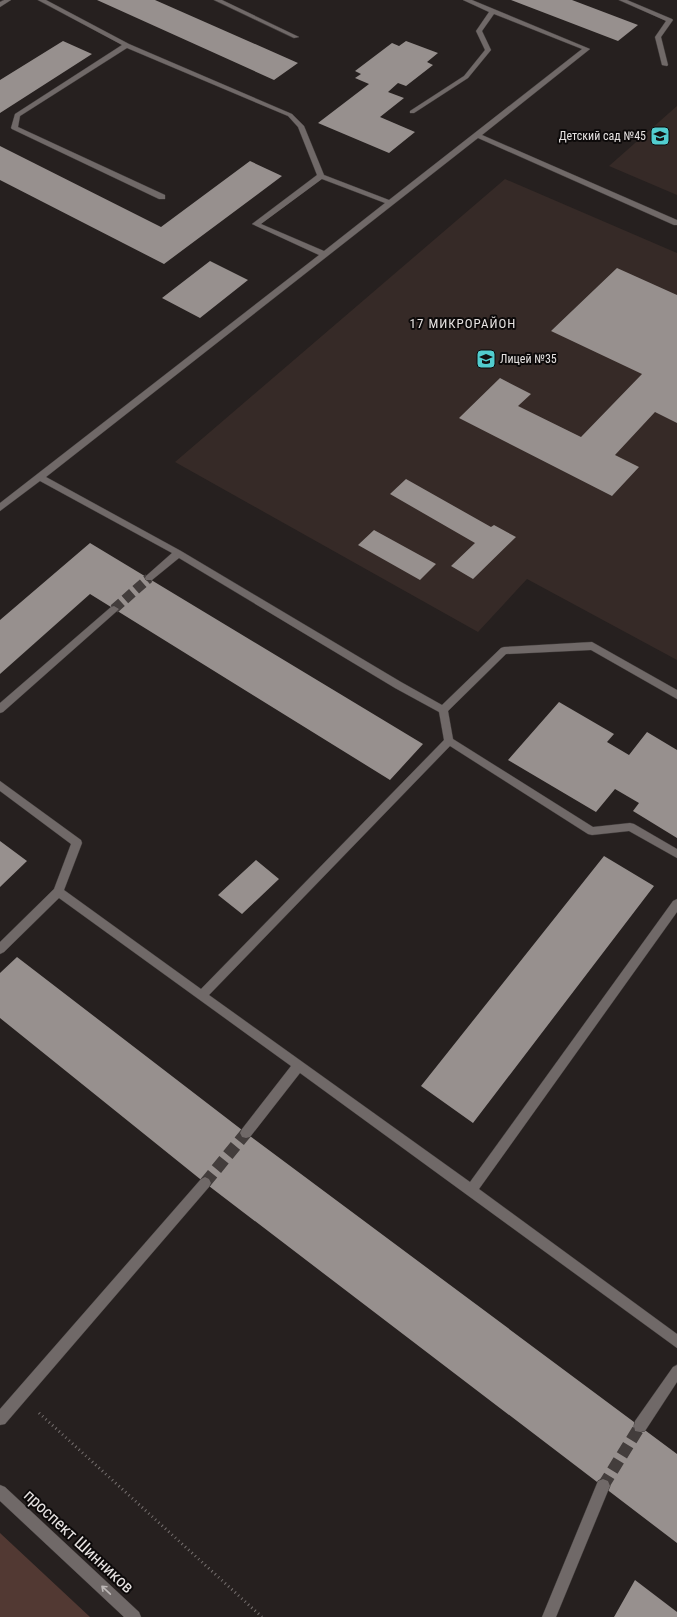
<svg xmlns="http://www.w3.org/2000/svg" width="677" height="1617" font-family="'Roboto Condensed',sans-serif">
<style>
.built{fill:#362a27}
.green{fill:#523933}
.building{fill:#97908e}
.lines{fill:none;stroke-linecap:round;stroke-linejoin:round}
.minor-tunnel-far1{stroke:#433d3c;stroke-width:10;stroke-dasharray:10 4.5;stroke-linecap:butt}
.minor-tunnel{stroke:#433d3c;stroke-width:12;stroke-dasharray:12 6;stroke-linecap:butt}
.minor-casing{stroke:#3f3a39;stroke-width:1}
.path{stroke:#76706f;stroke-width:3;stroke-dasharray:1 3.5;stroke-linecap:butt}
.minor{fill:#706968;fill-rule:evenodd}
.oneway{stroke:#bdb8b7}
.labels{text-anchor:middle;stroke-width:4;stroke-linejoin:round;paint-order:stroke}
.far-poi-label{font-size:12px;fill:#e7e3e2;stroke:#0d0a0a;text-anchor:end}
.far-quarter-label{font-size:13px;letter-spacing:1px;fill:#e7e3e2;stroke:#0d0a0a}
.near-street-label{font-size:17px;fill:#e7e3e2;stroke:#0d0a0a}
</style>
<rect width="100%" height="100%" fill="#26201f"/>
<path class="built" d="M677,106V195L609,166Z
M505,179L677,253V660L527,579L478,632L175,462Z"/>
<path class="green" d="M0,1533L90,1617H0Z"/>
<path class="building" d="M97,0H155L298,63L274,80Z
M511,0H572L638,25L618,41Z
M63,41L92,54L0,113V80Z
M406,41L438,53L427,62L433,65L406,86L398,83L388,92L404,98L380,117L415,132L389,153L318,123L369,84L355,78L361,74L355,71L392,43L399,46Z
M0,146L161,227L250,161L282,176L164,264L0,180Z
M210,261L248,280L200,318L162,298Z
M617,268L677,295V423L655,412L615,455L639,467L612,496L459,418L500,378L531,394L518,406L581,437L642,374L551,331Z
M406,479L491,527L494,525L516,537L473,579L451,566L475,543L390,494Z
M374,530L436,564L420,580L358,545Z
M90,543L423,744L390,780L90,594L0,674V620Z
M559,702L614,734L607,742L629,755L647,732L677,750V838L633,811L639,803L615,789L596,812L508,760Z
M0,841L27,861L0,887Z
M604,856L654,886L473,1123L421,1086Z
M256,860L279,879L242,914L218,895Z
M17,957L246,1133L677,1454V1543L205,1183L0,1018V973Z
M635,1580L677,1612V1617H614Z"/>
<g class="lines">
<path class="minor-tunnel-far1" d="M114,609L149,578"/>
<path class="minor-tunnel" d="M205,1183L246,1133
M603,1486L640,1426"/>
<defs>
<path id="minor" d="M4,0H11L0,7V2Z
M38,0H46L129,44L292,114L304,126L324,175L389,200L582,49L494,14L482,31L491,50L468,78L414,113H410V111L464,76L485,50L476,31L489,12L463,0H472L590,49L482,135L677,220V225H674L478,138L46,477L181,551L401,682L442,705L501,648L504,647L592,642L677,690V699L591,650L506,654L448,711L453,739L593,827L630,823L634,824L677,849V858L629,831L592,835L588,834L450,746L209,995L470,1182L673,901L677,899V912L479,1189L677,1334V1348L300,1073L250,1137L246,1138L242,1137L240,1133L242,1129L291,1066L59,898L4,952L0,954V942L54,889L71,844L0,791V781L81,840L82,843L64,890L201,989L444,740L439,712L395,688L179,558L152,580H146L145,578L146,576L172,553L40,481L0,511V503L319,255L252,224L317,175L298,127L288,116L127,48L20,116L18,127L165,195V199H159L12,129L11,128L15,114L122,45ZM322,179L385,203L324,251L261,224Z
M214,0H222L299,37L294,38Z
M619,0H627L672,19L673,20L661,37L668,65L667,66L662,65L655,37L666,21Z
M114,606L119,609L117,611L3,712L0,713V703L111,607Z
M205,1177L209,1179L211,1183L209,1187L5,1424L0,1425V1409L201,1179Z
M677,1365V1382L645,1431L640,1432L635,1431L634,1426L635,1421L673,1367Z
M603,1479L608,1481L610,1486L556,1617H542L598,1481Z
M0,1485L5,1487L139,1612L141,1617H124L0,1501Z"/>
</defs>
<use href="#minor" class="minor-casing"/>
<path class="path" d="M39,1413L262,1617"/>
<use href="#minor" class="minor"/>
</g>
<defs><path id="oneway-shaft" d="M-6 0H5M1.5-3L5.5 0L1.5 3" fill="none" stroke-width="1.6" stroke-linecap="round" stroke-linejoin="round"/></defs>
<use class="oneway" href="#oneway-shaft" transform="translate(106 1590) rotate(-137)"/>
<defs>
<symbol id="school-square" viewBox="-11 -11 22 22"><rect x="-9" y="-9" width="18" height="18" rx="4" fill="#52cdcf" stroke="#0d0a0a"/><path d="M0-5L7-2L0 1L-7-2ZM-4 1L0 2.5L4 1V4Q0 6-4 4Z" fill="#111"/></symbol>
</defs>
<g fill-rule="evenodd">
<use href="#school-square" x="649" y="125" width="22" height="22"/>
<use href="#school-square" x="475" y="348" width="22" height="22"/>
</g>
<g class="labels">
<g class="far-poi-label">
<text x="646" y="140">Детский сад №45</text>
<text x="500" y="363" text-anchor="start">Лицей №35</text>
</g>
<g class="far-quarter-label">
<text x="463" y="328">17 МИКРОРАЙОН</text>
</g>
<g class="near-street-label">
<text transform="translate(79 1541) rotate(43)" y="6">проспект Шинников</text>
</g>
</g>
</svg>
